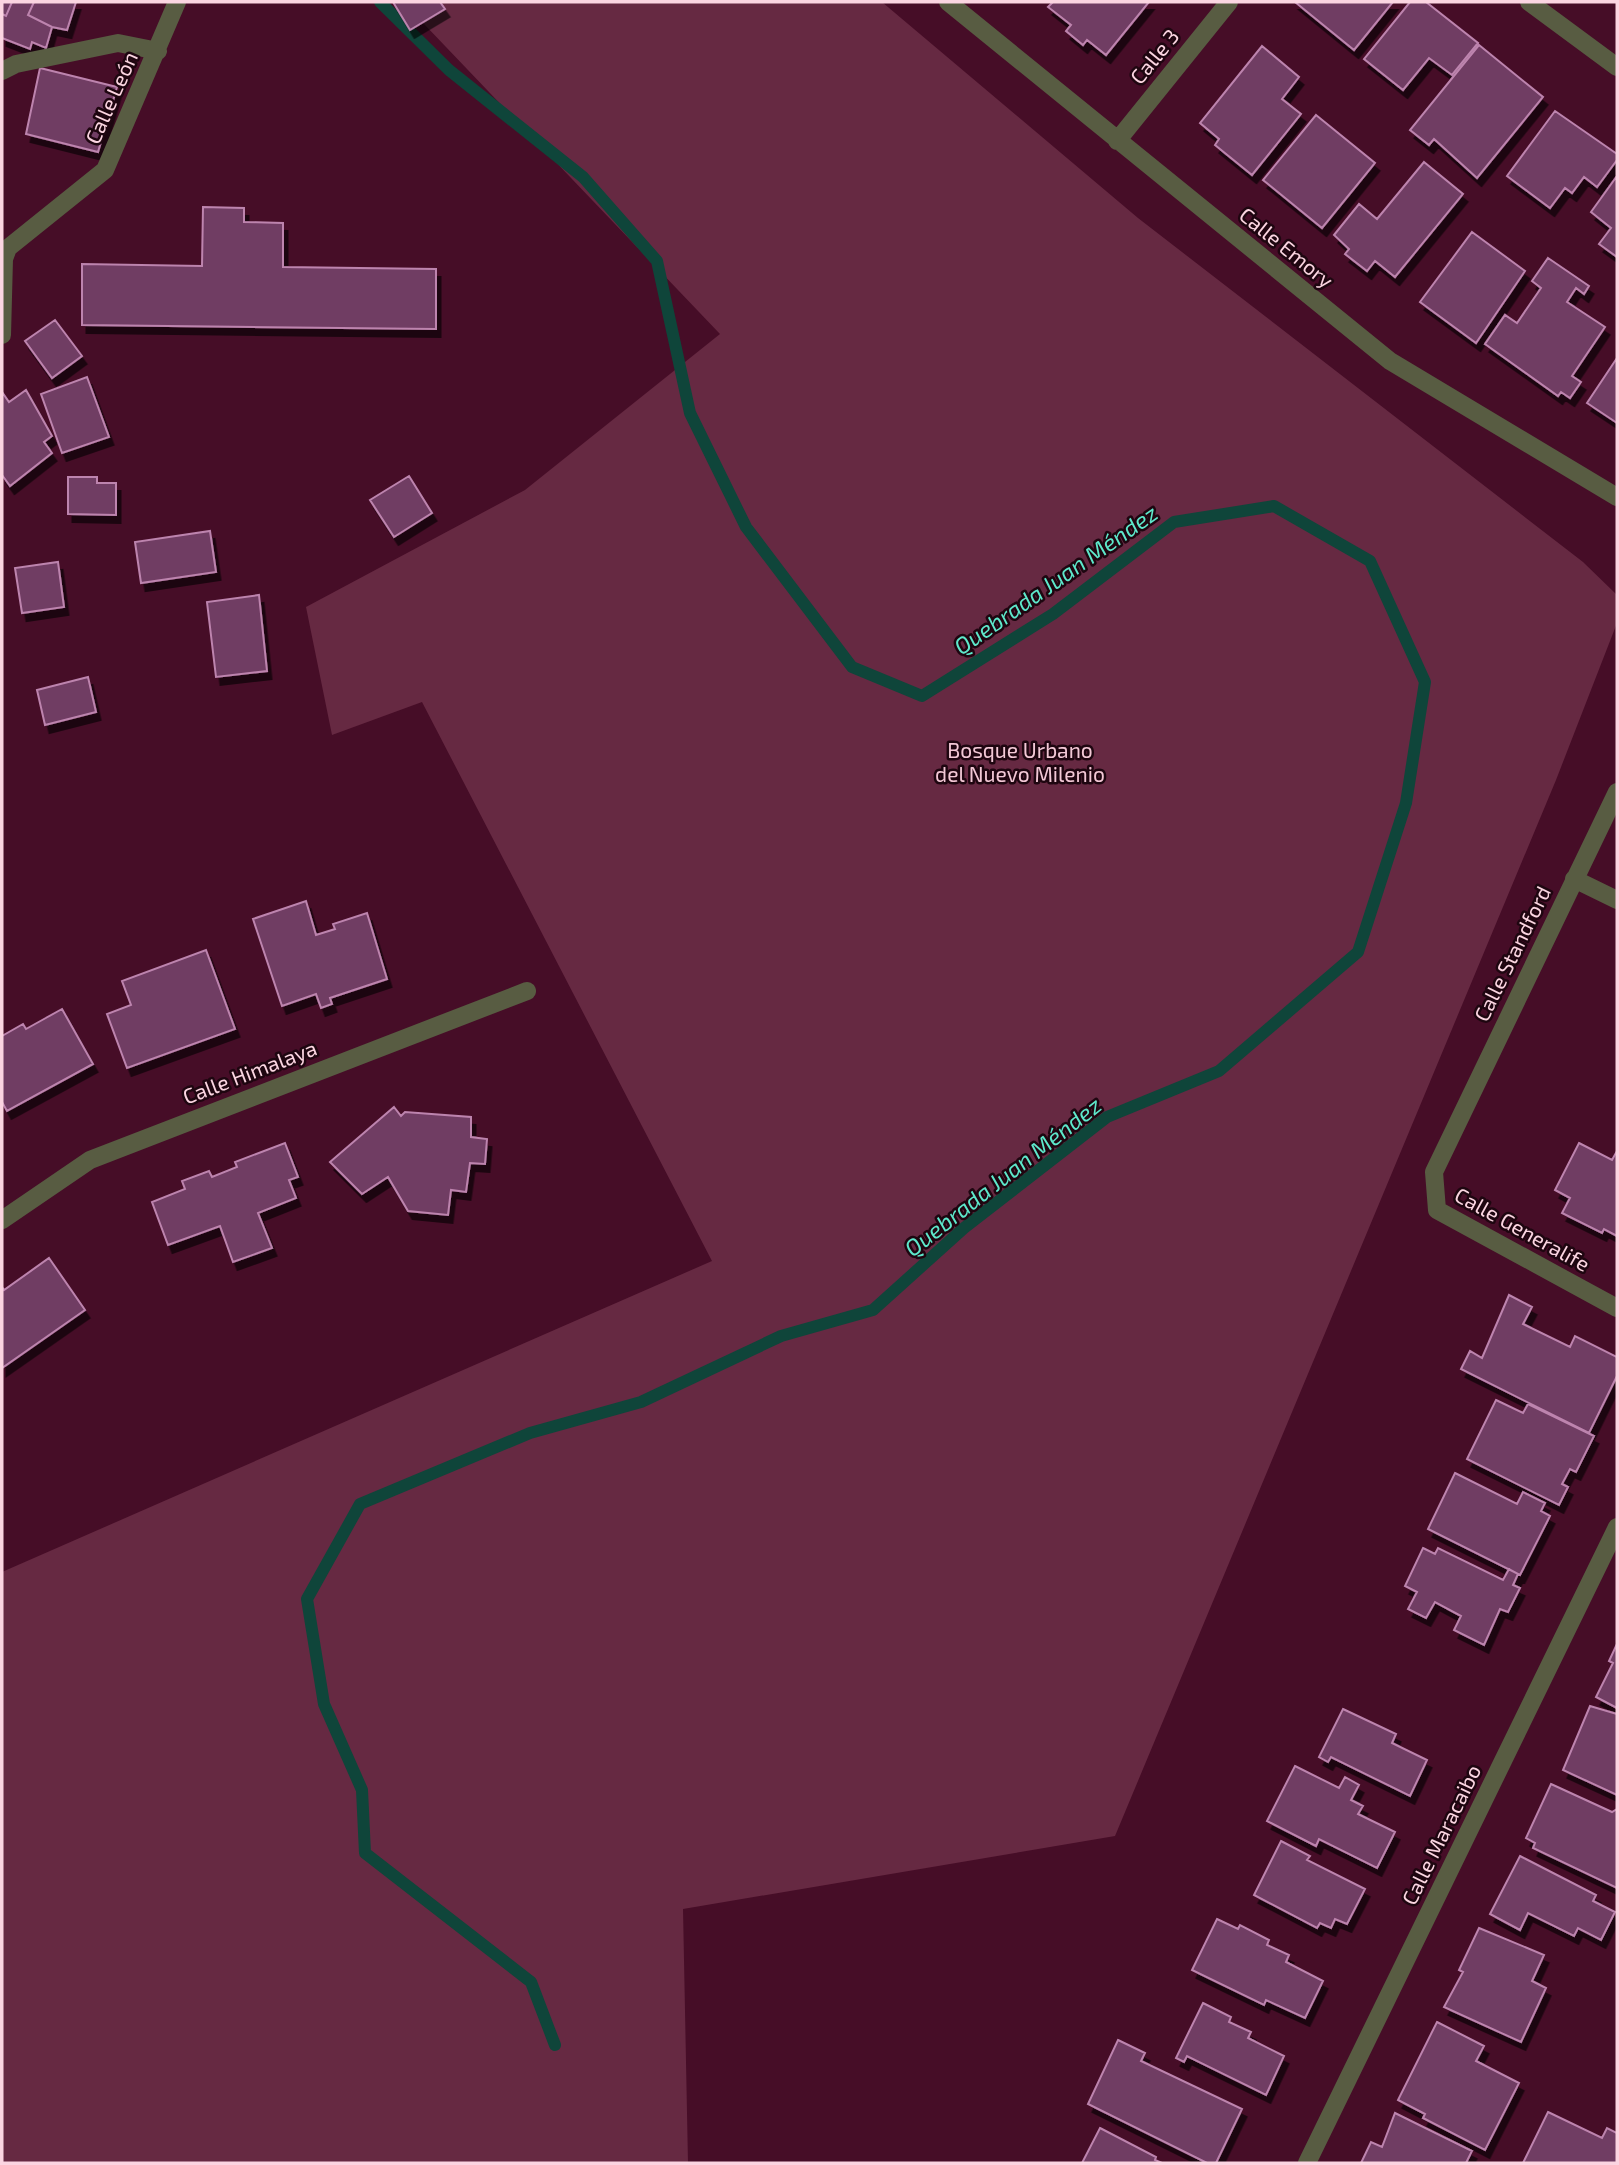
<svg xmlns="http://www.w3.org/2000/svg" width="1619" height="2165" font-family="'Exo 2',sans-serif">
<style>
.green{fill:#662942}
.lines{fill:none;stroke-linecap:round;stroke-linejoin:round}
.stream{stroke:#0f453a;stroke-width:12}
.building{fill:#703c63;stroke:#bd84ae;stroke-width:2;filter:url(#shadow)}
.street{stroke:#585c42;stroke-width:18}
.labels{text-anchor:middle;stroke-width:5;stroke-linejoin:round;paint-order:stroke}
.street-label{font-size:21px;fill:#fbd5e1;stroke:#1e0610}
.park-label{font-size:21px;fill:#f3c8d6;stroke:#1e0610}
.water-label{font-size:23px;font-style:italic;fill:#5ee8cb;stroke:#1e0610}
</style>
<defs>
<filter id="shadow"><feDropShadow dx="4.5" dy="8" stdDeviation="0" flood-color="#0009"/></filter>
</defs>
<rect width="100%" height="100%" fill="#460d27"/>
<path class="green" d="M403,2H882L1138,218L1583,562L1617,595V623L1556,780L1115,1836L683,1909L688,2163H2V1572L712,1261L422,702L332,735L306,607L525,490L720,334Z"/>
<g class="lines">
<path class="stream" d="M380,2L449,70L583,177L657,261L690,413L746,527L852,667L922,696L1053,614L1174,522L1274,506L1370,561L1425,682L1406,803L1358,952L1219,1071L1107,1117L964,1228L873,1310L781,1336L641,1402L530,1433L360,1504L307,1599L324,1704L362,1790L365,1853L531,1982L555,2045"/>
</g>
<path class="building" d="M2,2H12L6,16L2,14Z
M12,2H34L28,15L52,27L46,48L32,42L30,49L2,38V14L6,16Z
M34,2H76L67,30L52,27L28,15Z
M393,2H440L445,9L410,30Z
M1053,2H1149L1106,55L1087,40L1083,45L1066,31L1071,25L1048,7Z
M1295,2H1393L1354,50Z
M1410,2H1426L1478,43L1452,75L1429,58L1403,90L1364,59Z
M1479,45L1543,97L1477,178L1434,139L1429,145L1410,130Z
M1262,46L1299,77L1282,99L1301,114L1252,175L1215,145L1219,139L1200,123Z
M40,68L117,87L98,152L26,134Z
M1555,111L1617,154V160L1597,187L1584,177L1572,193L1565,188L1550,208L1507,176Z
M1316,115L1375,163L1322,228L1263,180Z
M1424,162L1463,194L1395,277L1375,261L1367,271L1345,254L1349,249L1334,235L1359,204L1377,219Z
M1617,176V257L1599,244L1611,228L1591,212Z
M203,207L244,208V222L283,223V267L436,269V329L82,325V264L202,266Z
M1472,232L1525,271L1476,343L1420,302Z
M1548,258L1589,286L1584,294L1576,288L1567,302L1605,327L1572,376L1581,382L1570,398L1561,392L1558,396L1485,344L1505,315L1517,323L1541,288L1532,281Z
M55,320L82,356L52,378L25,341Z
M1617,358V423L1587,403Z
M87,377L109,437L62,453L41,394Z
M26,390L52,436L44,442L52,453L10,486L2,475V392L9,402Z
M409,476L432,513L394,537L370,500Z
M68,477H97V483H116V515L68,514Z
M210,531L216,572L141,583L135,542Z
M58,562L64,607L22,613L15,568Z
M259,595L267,671L216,677L207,602Z
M88,677L96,712L45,725L37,690Z
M306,901L316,935L335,929L333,924L367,913L387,979L330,998L332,1004L321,1008L316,994L282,1006L253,919Z
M206,950L235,1029L127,1068L107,1014L131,1005L122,981Z
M62,1009L93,1064L7,1111L2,1102V1036L23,1024L26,1029Z
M394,1107L401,1116L405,1112L471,1117V1137L487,1139L485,1164L470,1163L466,1192L451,1190L448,1215L408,1211L388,1177L362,1194L330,1162Z
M285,1143L298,1177L289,1180L296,1198L258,1213L272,1248L233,1262L220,1226L168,1245L152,1202L185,1189L182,1181L209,1171L212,1177L237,1167L235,1162Z
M1579,1143L1612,1160L1617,1151V1236L1604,1229L1602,1233L1562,1213L1570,1198L1555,1190Z
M49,1258L85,1310L2,1368V1287L4,1290Z
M1509,1295L1532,1307L1523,1324L1570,1347L1575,1336L1617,1357V1376L1589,1433L1461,1369L1470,1351L1482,1358Z
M1496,1400L1523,1413L1528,1404L1594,1436L1576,1472L1570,1469L1562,1484L1568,1487L1559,1505L1467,1459Z
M1455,1473L1517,1504L1523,1492L1545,1503L1541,1511L1550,1516L1520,1575L1428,1529Z
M1423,1548L1435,1554L1438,1548L1503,1580L1509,1569L1518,1574L1513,1585L1520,1588L1508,1612L1500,1609L1484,1645L1454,1630L1461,1616L1435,1602L1426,1618L1408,1609L1417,1592L1405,1586Z
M1617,1644V1708L1596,1697L1613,1663L1609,1661Z
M1590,1706L1617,1714V1795L1563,1770Z
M1343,1709L1396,1734L1392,1743L1427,1760L1410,1796L1331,1757L1328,1762L1319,1757Z
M1295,1766L1339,1788L1345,1777L1359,1785L1351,1800L1363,1806L1358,1814L1395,1832L1377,1868L1319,1839L1316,1846L1267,1821Z
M1551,1784L1612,1812L1617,1809V1888L1533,1848L1535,1843L1526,1838Z
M1281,1841L1310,1856L1307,1860L1365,1889L1347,1924L1335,1919L1331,1928L1320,1923L1317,1928L1254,1895Z
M1520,1856L1596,1895L1593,1901L1615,1912L1601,1940L1578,1928L1574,1936L1528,1913L1520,1930L1490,1914Z
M1217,1919L1238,1929L1240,1925L1269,1940L1267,1945L1289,1955L1286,1962L1323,1981L1305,2018L1266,2000L1264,2005L1192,1970Z
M1479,1928L1544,1955L1532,1981L1546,1988L1521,2042L1444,2007L1463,1972L1459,1970Z
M1203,2003L1231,2017L1229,2022L1251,2032L1248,2038L1284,2056L1266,2095L1187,2056L1184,2062L1176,2058Z
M1437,2022L1484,2046L1476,2061L1519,2083L1485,2150L1423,2118L1425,2114L1398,2100Z
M1118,2040L1145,2053L1141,2061L1242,2109L1216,2163H1207L1088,2104Z
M1548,2112L1602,2138L1607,2128L1617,2133V2163H1523Z
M1395,2113L1472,2151L1466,2163H1361L1371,2142L1382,2147Z
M1100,2128L1156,2157L1155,2160L1162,2163H1082Z"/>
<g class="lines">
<path class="street" d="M948,2L1390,361L1617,497
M1529,2L1617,67
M2,71L16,64L118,43L158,51
M1117,141L1229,2
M2,335L4,259L8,248L105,170L177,2
M1617,792L1434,1172L1437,1210L1617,1308
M1574,879L1617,900
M2,1220L90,1160L527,991
M1307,2163L1617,1527"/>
</g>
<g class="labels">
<g class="street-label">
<text transform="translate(1155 57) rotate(-51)" y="7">Calle 3</text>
<text transform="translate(112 98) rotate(-66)" y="7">Calle León</text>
<text transform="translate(1286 248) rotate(39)" y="7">Calle Emory</text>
<text transform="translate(1513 954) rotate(-64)" y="7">Calle Standford</text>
<text transform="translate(250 1073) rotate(-21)" y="7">Calle Himalaya</text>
<text transform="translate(1522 1230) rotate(29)" y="7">Calle Generalife</text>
<text transform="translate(1442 1835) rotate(-64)" y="7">Calle Maracaibo</text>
</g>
<g class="park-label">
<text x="1020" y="758">Bosque Urbano<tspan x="1020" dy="24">del Nuevo Milenio</tspan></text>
</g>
<g class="water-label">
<text transform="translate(1056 580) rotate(-35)" y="8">Quebrada Juan Méndez</text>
<text transform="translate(1003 1177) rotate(-38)" y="8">Quebrada Juan Méndez</text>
</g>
</g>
<rect width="1619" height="2165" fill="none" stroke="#fbd5e1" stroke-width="7"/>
</svg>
